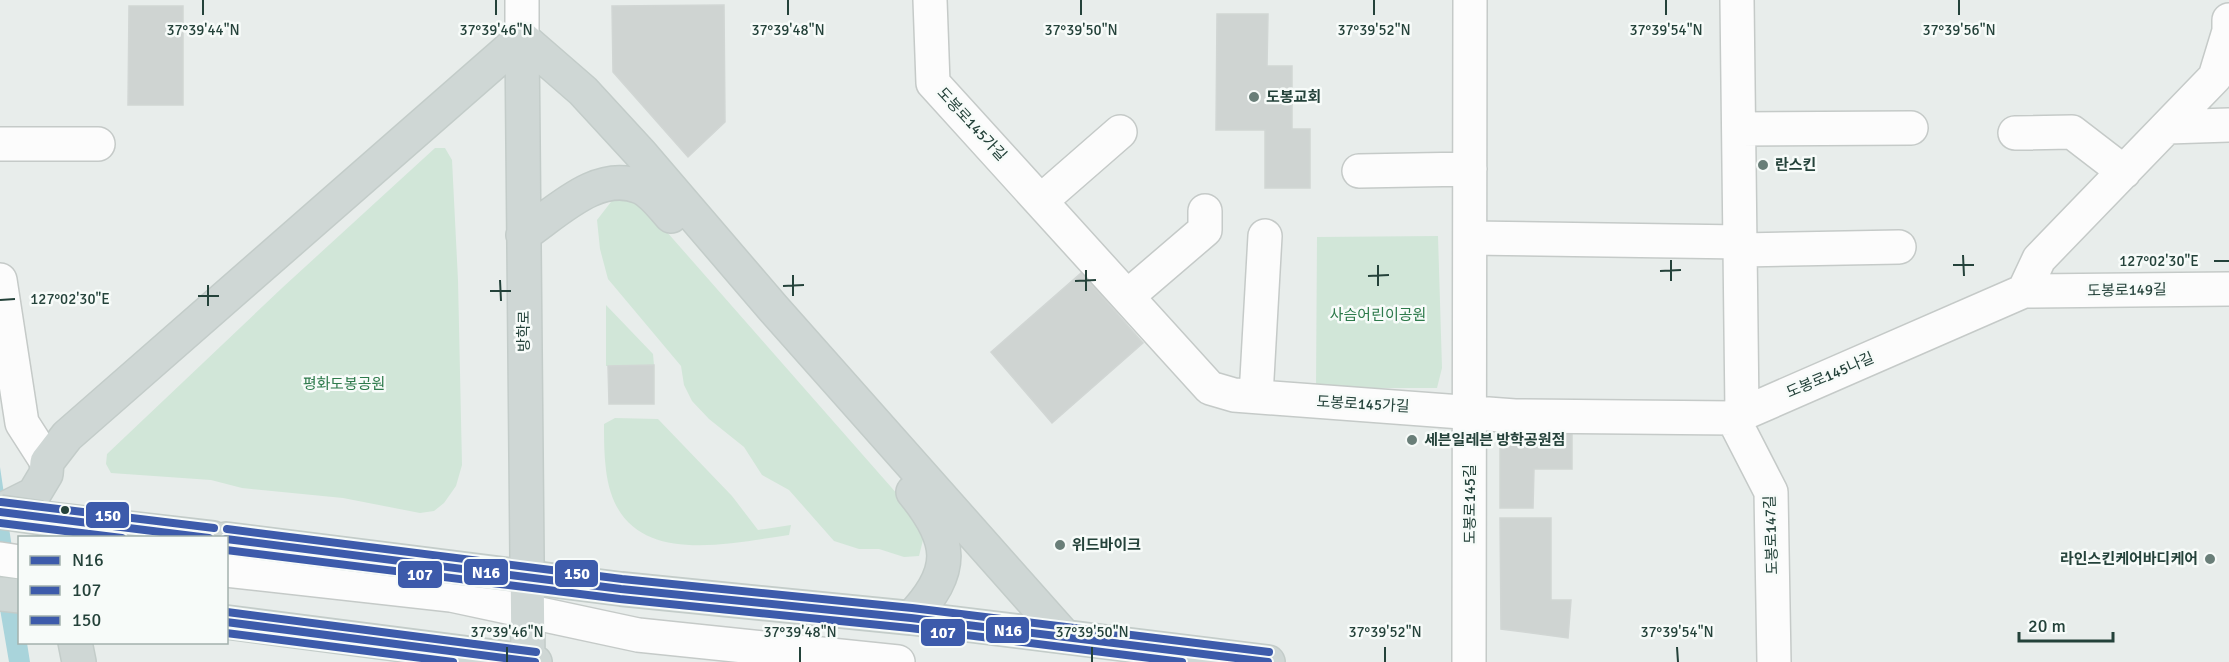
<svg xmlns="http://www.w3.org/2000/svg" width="2229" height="662" font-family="Signika,'Noto Sans KR',sans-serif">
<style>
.green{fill:#d1e6d8}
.water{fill:#a9d4db}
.building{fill:#cfd4d2;stroke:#d1d6d4;stroke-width:1.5}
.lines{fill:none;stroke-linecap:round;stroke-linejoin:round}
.minor-casing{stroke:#c5cac8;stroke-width:36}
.major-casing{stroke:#c3ccc9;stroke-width:36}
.minor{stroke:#fcfcfc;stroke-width:33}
.major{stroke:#cfd7d5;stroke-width:33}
.major-bridge-casing{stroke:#c3ccc9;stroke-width:36;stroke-linecap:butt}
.major-bridge{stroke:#cfd7d5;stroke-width:33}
.bus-1-casing{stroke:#f7fbf9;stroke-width:12}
.bus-2-casing{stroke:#f7fbf9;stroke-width:12}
.bus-3-casing{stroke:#f7fbf9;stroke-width:12}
.bus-1{stroke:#3d5bab;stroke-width:8}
.bus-2{stroke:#3d5bab;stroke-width:8}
.bus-3{stroke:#3d5bab;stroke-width:8}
.ticks{fill:none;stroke:#24423a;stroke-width:2}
.poi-dot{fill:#697e78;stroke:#f7fbf9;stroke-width:2}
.bus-dot{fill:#24423a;stroke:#f7fbf9;stroke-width:2}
.labels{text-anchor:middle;stroke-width:5;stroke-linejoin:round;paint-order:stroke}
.poi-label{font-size:15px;font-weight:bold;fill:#24423a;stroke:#f7fbf9;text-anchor:start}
.street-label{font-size:15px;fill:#24423a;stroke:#f7fbf9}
.park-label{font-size:15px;fill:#2d7a4b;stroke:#f7fbf9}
.ticks-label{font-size:15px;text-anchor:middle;fill:#24423a;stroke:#f7fbf9;stroke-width:5;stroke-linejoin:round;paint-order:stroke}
.line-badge{stroke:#f7fbf9;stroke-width:2}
.badge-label{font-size:16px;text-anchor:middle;font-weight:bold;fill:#fff}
</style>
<rect width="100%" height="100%" fill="#e8edeb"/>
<path class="green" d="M435,148H445L452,160L458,280L462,465L456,486L444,503L434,511L420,513L343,498L242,488L211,480L111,473L106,464L107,454L282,288Z
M626,197L641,205L659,223L913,512L924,536L919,556L904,557L879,549H859L834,541L789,490L762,475L744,447L709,419L692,401L684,385L681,366L608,279L600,249L597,220L614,198Z
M1438,236L1442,368L1437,388H1316L1317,237Z
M606,305L653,354L654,365L606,366Z
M615,418L658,419L732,496L758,530L791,525L789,535C719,545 618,570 606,470C604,455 604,439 604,424Z"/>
<path class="water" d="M0,467L19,595L20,642L27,643L30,662H9L0,609Z"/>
<path class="building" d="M724,5L725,122L688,157L613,72L612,6Z
M129,6H183V105H128Z
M1217,14H1268L1267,66H1292V129H1310V188H1265V130H1216Z
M1081,273L1143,343L1052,423L991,352Z
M654,365V404H609L608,366Z
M1572,430V469H1534L1533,508H1500V446L1517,431Z
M1500,518H1551V600H1571L1568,638L1501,629Z"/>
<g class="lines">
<defs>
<path id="minor" d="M930,0L933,83L1210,388L1234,395L1515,416L1733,418L2024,291L2039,259L2215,77L2229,31V20
M1737,0L1742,412
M522,38V0
M2168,127L2229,125
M1740,129L1911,128
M2015,133L2072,132L2124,172
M0,144H98
M1359,171L1470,169
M1042,200L1120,132
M1470,238L1741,242
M1741,250L1899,247
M0,280L22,423L47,462
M2024,291L2229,289
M1128,296L1205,230V211
M1256,396L1265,236
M1733,418L1771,492L1774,662
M0,559L20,562
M226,570L451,595L638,635L898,662
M1469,662L1470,0"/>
<path id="major" d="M522,38L583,91L641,154L773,308L1065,637
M522,38L528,662
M523,235C556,213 598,169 640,187C652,192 662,206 671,216
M0,511L34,494L46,474L47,462L67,436L522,38
M41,518L213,538
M226,539L621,589L911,618L1268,662
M0,594L20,596
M911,618C956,571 953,541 913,492
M226,622L535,662
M75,642L79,662"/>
</defs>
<use href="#minor" class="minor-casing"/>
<use href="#major" class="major-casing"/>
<use href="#minor" class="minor"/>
<use href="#major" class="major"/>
<defs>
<path id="major-bridge" d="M0,512L41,518"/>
</defs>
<use href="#major-bridge" class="major-bridge-casing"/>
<use href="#major-bridge" class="major-bridge"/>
<defs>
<path id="bus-1" d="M0,512L209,538
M226,539L621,589L911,618L1268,662
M226,622L535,662"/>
<path id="bus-2" d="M0,523L122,538
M226,550L620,599L910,628L1182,662
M226,633L453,662"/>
<path id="bus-3" d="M1,502L214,528
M227,529L622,579L912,608L1269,652
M227,612L536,652"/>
</defs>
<use href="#bus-1" class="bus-1-casing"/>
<use href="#bus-2" class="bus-2-casing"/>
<use href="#bus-3" class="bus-3-casing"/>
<use href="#bus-1" class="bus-1"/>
<use href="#bus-2" class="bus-2"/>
<use href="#bus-3" class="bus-3"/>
</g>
<path class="ticks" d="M203,0V15M496,0V15M788,0V15M1081,0V15M1374,0V15M1666,0V15M1959,0V15M1963,255L1964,276M1671,260V281M2214,261H2229M1378,265V286M1953,265H1974M1086,270V291M1660,271L1681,270M793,275V296M1368,276L1389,275M500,280L501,301M1075,281L1096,280M208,285V306M783,286L804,285M490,291H511M198,296H219M0,300L15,299M507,647V662M800,647V662M1092,647V662M1385,647V662M1677,647L1678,662"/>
<g class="poi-dot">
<circle cx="1254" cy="97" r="6"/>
<circle cx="1763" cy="165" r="6"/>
<circle cx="1412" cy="440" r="6"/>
<circle cx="1060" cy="545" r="6"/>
<circle cx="2210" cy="559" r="6"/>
</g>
<circle class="bus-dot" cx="65" cy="510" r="5"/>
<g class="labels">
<g class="poi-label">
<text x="1266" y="102">도봉교회</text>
<text x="1775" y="170">란스킨</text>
<text x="1424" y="445">세븐일레븐 방학공원점</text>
<text x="1072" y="550">위드바이크</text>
<text x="2198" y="564" text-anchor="end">라인스킨케어바디케어</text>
</g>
<g class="street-label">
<text transform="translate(972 124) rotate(47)" y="5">도봉로145가길</text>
<text transform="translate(2127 290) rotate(-1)" y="5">도봉로149길</text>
<text transform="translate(524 331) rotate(-90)" y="5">방학로</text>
<text transform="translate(1830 375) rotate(-23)" y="5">도봉로145나길</text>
<text transform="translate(1363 404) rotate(3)" y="5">도봉로145가길</text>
<text transform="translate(1470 504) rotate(-90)" y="5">도봉로145길</text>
<text transform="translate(1771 535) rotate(-92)" y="5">도봉로147길</text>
</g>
<g class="park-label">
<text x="1378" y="320">사슴어린이공원</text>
<text x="344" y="389">평화도봉공원</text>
</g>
</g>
<g class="ticks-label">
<text x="203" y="35">37°39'44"N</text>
<text x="496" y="35">37°39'46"N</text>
<text x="1666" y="35">37°39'54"N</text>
<text x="1959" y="35">37°39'56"N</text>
<text x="788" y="35">37°39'48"N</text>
<text x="1081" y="35">37°39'50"N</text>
<text x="1374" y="35">37°39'52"N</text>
<text x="2159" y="266">127°02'30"E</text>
<text x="70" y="304">127°02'30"E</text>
<text x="507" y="637">37°39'46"N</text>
<text x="800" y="637">37°39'48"N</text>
<text x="1092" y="637">37°39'50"N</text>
<text x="1385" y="637">37°39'52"N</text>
<text x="1677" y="637">37°39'54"N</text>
</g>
<g class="line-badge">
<rect x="85" y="501" width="45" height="28" rx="6" fill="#3d5bab"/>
<rect x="463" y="558" width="46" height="28" rx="6" fill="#3d5bab"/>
<rect x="554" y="559" width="45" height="29" rx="6" fill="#3d5bab"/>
<rect x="397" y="560" width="46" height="29" rx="6" fill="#3d5bab"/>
<rect x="985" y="616" width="45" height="28" rx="6" fill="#3d5bab"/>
<rect x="920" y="618" width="46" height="29" rx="6" fill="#3d5bab"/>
</g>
<g class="badge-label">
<text x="108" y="521">150</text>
<text x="486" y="578">N16</text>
<text x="577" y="579">150</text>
<text x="420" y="580">107</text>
<text x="1008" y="636">N16</text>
<text x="943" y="638">107</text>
</g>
<rect x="18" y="536" width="210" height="108" fill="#f7fbf9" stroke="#a3b1ad" stroke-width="1.5"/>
<rect x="30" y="556" width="30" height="9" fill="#3d5bab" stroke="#a3b1ad" stroke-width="1.5"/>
<text x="72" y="566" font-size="18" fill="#24423a">N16</text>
<rect x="30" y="586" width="30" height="9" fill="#3d5bab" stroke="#a3b1ad" stroke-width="1.5"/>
<text x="72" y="596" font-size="18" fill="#24423a">107</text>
<rect x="30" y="616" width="30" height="9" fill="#3d5bab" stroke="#a3b1ad" stroke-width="1.5"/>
<text x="72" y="626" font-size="18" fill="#24423a">150</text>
<path d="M2019 632v9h94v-9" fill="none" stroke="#24423a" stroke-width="3"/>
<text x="2028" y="632" font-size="18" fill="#24423a" stroke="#f7fbf9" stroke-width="4.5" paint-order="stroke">20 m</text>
</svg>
